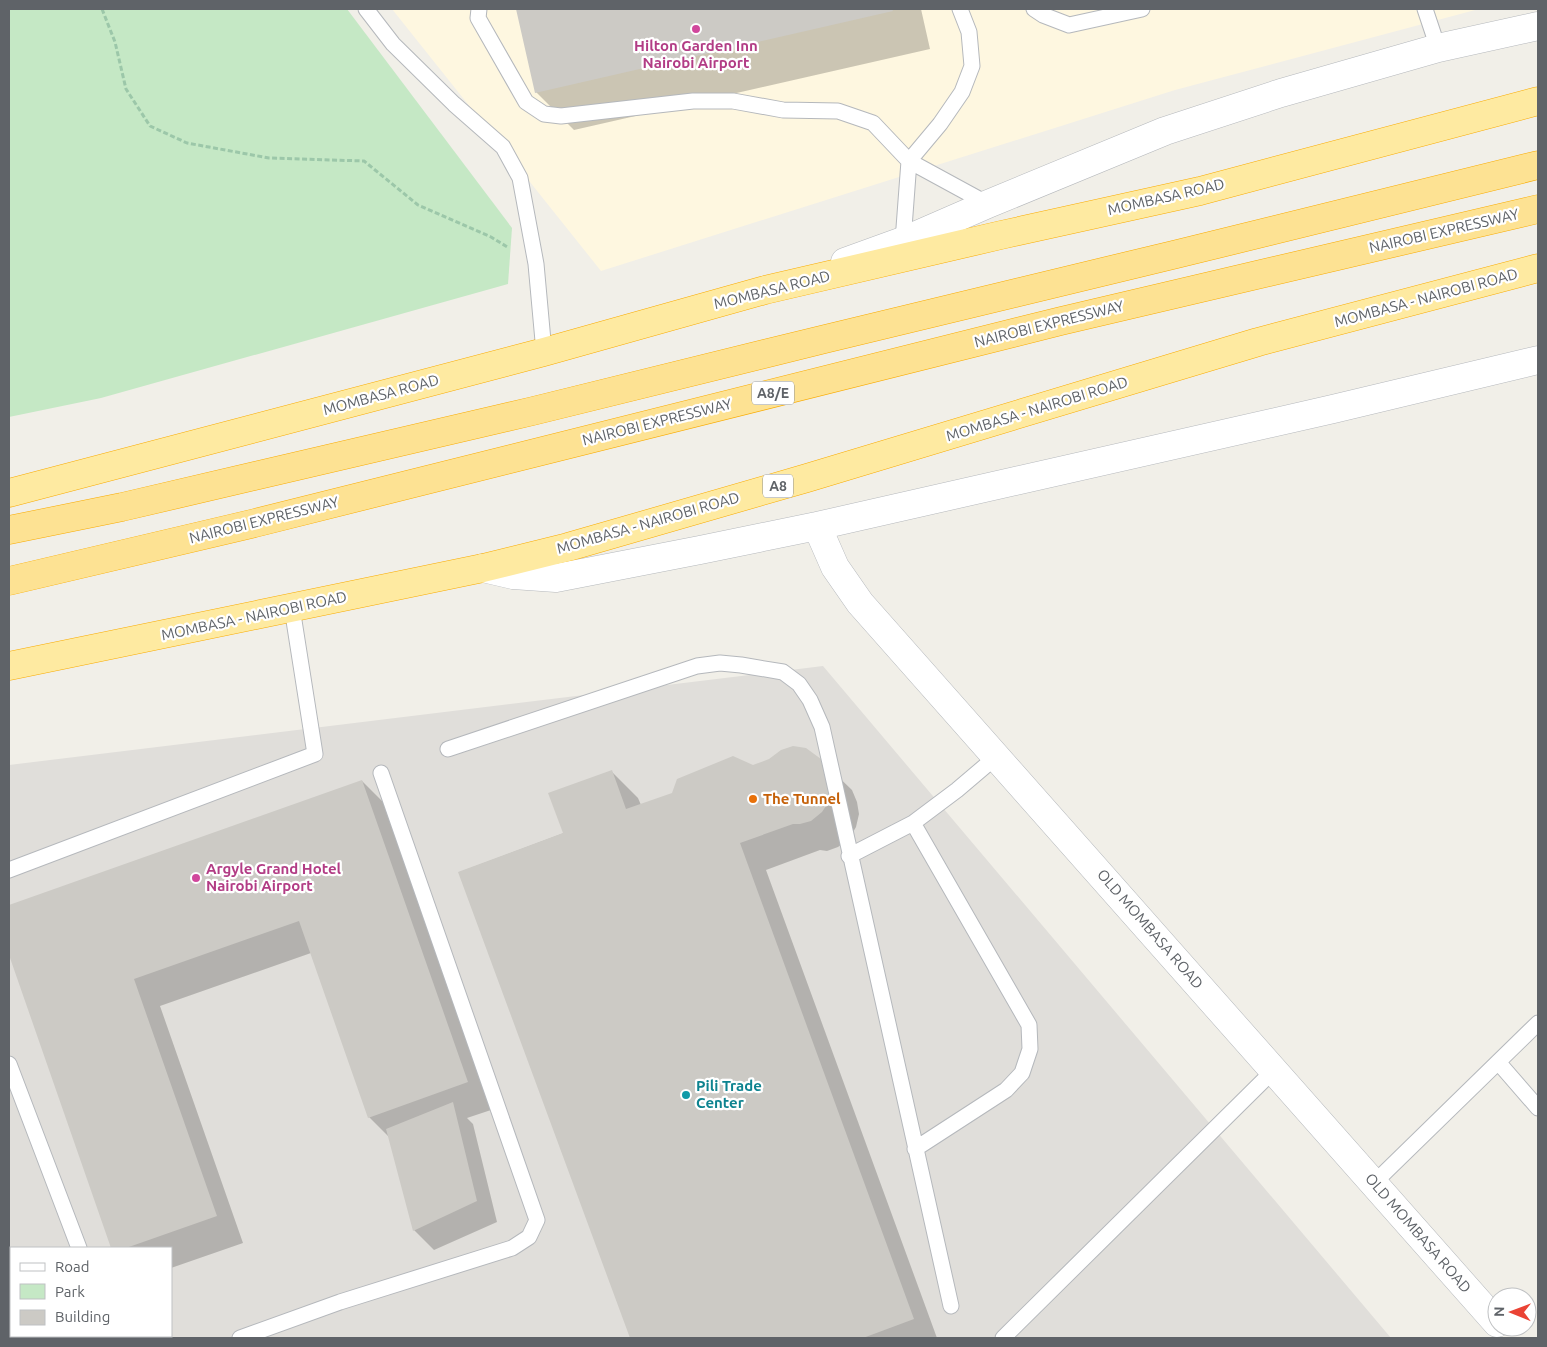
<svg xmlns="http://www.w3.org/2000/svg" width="1547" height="1347" font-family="Ubuntu,sans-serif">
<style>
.commercial{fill:#fef7e0}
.industrial{fill:#e0deda;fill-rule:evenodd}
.green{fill:#c5e8c5}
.shadow{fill:#0003}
.building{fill:#cccac5}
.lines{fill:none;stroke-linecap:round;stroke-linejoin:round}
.service-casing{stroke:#b5b8bc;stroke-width:17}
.tertiary-casing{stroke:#b5b8bc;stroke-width:29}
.trunk-casing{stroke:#f9ab00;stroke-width:29}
.motorway-casing{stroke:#f9ab00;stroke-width:29}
.path{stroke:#9cc7a9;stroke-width:3;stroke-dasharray:5 2.5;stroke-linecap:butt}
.service{stroke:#fff;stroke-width:15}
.tertiary{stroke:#fff;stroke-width:28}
.trunk{stroke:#feeaa1;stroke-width:28}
.motorway{stroke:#fde293;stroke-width:28}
.hotel-dot{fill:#d1479c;stroke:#fff;stroke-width:2}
.food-dot{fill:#e8710a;stroke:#fff;stroke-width:2}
.culture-dot{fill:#0f9aa8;stroke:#fff;stroke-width:2}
.labels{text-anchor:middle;stroke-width:4.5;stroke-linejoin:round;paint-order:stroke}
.shield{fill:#fff;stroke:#8f9295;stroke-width:1}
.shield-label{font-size:14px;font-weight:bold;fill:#5f6368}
.hotel-label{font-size:15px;font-weight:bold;fill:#b23c85;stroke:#fff}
.street-label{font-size:15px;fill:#5f6368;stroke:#fff}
.food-label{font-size:15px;font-weight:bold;fill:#c56008;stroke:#fff;text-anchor:start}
.culture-label{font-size:15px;font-weight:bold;fill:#0d838f;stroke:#fff;text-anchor:start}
</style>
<rect width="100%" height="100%" fill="#f1efe8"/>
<path class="commercial" d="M392,9H1479L1175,90L601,271Z"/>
<path class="industrial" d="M823,666L1391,1338H9V765ZM11,1248H171V1336H11Z"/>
<path class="green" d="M9,9H347L512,228L508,284L101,398L9,417Z"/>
<path class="shadow" d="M517,9H921L930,49L574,130L536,92Z
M824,763L852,790L857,802L859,814L856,827L849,839L838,847L827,851L820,850L766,870L937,1338H631L460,872L564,833L611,771L638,798L641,805L753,766Z
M362,781L389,808L494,1109L467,1118L473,1124L497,1222L434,1250L414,1230L390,1138L369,1117L311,953L160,1006L243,1243L171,1268V1248H113L9,951V906Z"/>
<path class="building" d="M516,9H892L893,11L535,93Z
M793,746L806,748L825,762L833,787L830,800L822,812L811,821L800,824H793L740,843L914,1319L863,1338H630L458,872L563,833L548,793L612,770L626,809L672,793L677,779L733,756L753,765L769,759L781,750Z
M362,780L468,1082L368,1118L299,921L134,979L217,1216L126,1248H111L9,955V905Z
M453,1102L477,1201L413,1231L386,1129Z"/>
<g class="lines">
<defs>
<path id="service" d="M366,9L393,44L454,104L503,147L520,178L536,264L544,352
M479,9L478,18L526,102L544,114L561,116L693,101H733L783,110L838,111L873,123L909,161L988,204
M1034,9L1043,15L1069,25L1142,9
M1425,9L1438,48
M903,241L909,161L940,124L962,92L972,66L969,32L960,9
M448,749L697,666L720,663L741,665L783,672L799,684L810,700L822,727L951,1306
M913,823L1029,1025L1030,1049L1022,1073L1006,1090L915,1149
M849,856L913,823L957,790L997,756
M9,870L315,754L292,608
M1498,1062L1538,1108
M9,1064L79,1248
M1374,1183L1538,1023
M9,1322L11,1329
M112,1336L113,1338
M240,1338L340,1302L512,1248L529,1237L537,1220L381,773
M1003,1338L1274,1070"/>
<path id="tertiary" d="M845,262L903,241L988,204L1165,131L1281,93L1438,48L1538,26
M817,526L835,567L860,603L1497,1323
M483,568L513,575L556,578L700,550L817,526L1333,409L1538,360"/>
<path id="trunk" d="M9,493L544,352L765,290L1001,235L1200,191L1538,101
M9,666L483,568L568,547L807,478L1258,342L1538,268"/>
<path id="motorway" d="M9,530L122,507L533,411L825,339L1177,254L1538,165
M9,581L255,523L1061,321L1538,209"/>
</defs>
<use href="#service" class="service-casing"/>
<use href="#tertiary" class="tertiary-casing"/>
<use href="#trunk" class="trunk-casing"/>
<use href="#motorway" class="motorway-casing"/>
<path class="path" d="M102,9L115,42L126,89L150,126L187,143L269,158L364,161L418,205L491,237L509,248"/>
<use href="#service" class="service"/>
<use href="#tertiary" class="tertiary"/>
<use href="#trunk" class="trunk"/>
<use href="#motorway" class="motorway"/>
</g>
<g class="hotel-dot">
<circle cx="696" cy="29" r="5"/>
<circle cx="196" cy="878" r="5"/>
</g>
<circle class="food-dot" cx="753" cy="799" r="5"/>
<circle class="culture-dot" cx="686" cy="1095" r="5"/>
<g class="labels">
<g class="shield">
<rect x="752" y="381.5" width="42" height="23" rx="4"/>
<rect x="763" y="474.5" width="30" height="23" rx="4"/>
</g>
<g class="shield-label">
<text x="773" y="398">A8/E</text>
<text x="778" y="491">A8</text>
</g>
<g class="hotel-label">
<text x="696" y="51">Hilton Garden Inn<tspan x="696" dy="17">Nairobi Airport</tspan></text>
<text x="206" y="874" text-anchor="start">Argyle Grand Hotel<tspan x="206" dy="17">Nairobi Airport</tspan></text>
</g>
<g class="street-label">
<text transform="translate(1166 197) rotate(-13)" y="5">MOMBASA ROAD</text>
<text transform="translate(1444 231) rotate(-13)" y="5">NAIROBI EXPRESSWAY</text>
<text transform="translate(772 290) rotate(-14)" y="5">MOMBASA ROAD</text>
<text transform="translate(1426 298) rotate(-15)" y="5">MOMBASA - NAIROBI ROAD</text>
<text transform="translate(1049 324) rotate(-14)" y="5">NAIROBI EXPRESSWAY</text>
<text transform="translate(381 395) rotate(-15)" y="5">MOMBASA ROAD</text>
<text transform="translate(1037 409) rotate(-17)" y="5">MOMBASA - NAIROBI ROAD</text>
<text transform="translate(657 422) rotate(-14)" y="5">NAIROBI EXPRESSWAY</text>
<text transform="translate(264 520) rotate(-14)" y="5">NAIROBI EXPRESSWAY</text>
<text transform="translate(648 523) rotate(-16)" y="5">MOMBASA - NAIROBI ROAD</text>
<text transform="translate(254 616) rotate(-12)" y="5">MOMBASA - NAIROBI ROAD</text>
<text transform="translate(1150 929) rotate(49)" y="5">OLD MOMBASA ROAD</text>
<text transform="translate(1418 1233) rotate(49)" y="5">OLD MOMBASA ROAD</text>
</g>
<g class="food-label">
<text x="763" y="804">The Tunnel</text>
</g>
<g class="culture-label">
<text x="696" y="1091">Pili Trade<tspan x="696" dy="17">Center</tspan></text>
</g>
</g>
<rect width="1547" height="1347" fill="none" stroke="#5f6368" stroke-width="20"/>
<rect x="10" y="1247" width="162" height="90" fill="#ffffff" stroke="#bfc1c3"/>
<rect x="20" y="1263" width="25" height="8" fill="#ffffff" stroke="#bfc1c3"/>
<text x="55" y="1272" font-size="15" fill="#5f6368">Road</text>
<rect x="20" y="1284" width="25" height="15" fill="#c5e8c5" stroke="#bfc1c3"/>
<text x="55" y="1297" font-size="15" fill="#5f6368">Park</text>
<rect x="20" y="1310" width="25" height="15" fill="#cccac5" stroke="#bfc1c3"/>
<text x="55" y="1322" font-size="15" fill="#5f6368">Building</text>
<g transform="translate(1512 1312) rotate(271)"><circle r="24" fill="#ffffff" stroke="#bfc1c3"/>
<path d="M0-4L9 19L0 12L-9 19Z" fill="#ea4335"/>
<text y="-8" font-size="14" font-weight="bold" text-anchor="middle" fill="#5f6368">N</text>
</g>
</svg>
